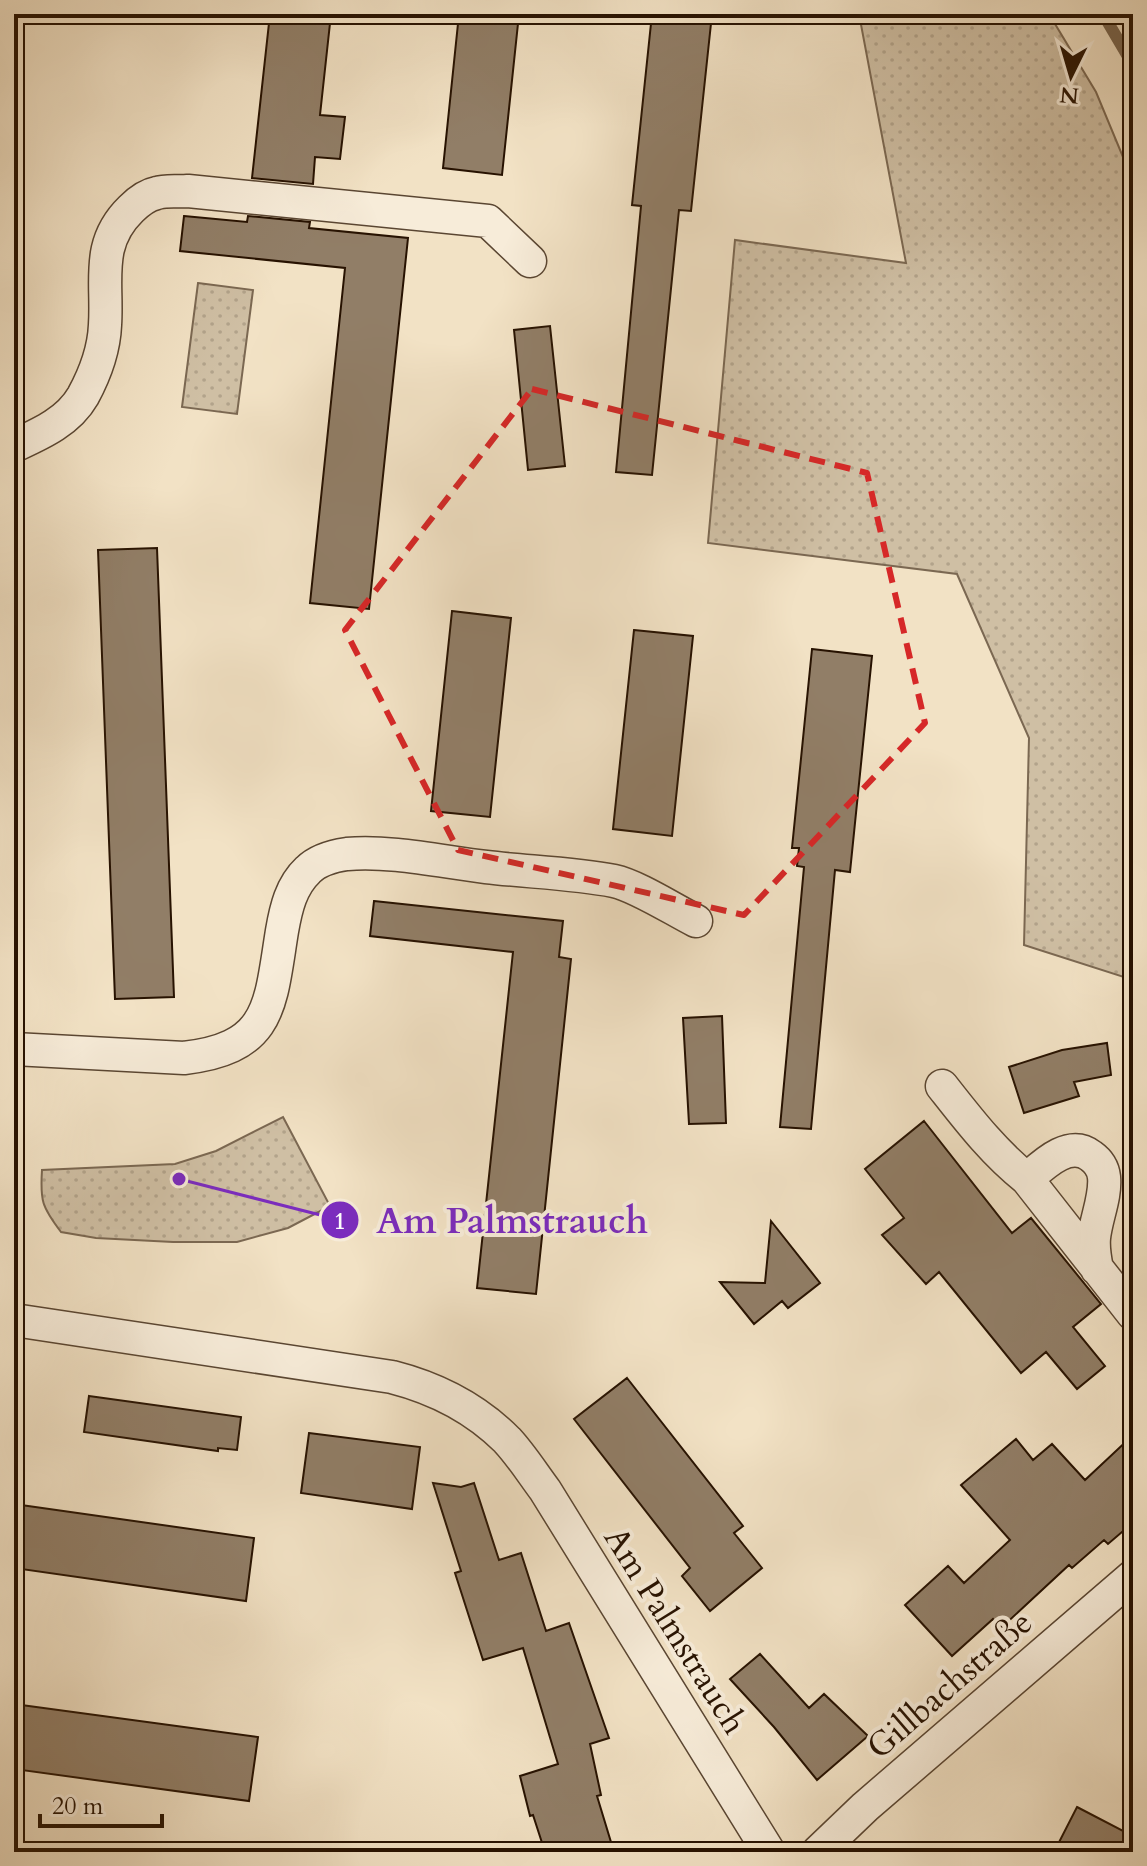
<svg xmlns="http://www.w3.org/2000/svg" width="1147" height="1866" font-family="Cardo,serif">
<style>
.grass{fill:url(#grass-dots);stroke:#7b6852;stroke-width:2}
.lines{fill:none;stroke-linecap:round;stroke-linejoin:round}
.stream{stroke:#77644e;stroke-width:12}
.building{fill:#917e67;stroke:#271201;stroke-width:2}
.minor-casing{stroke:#5a4632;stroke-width:35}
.minor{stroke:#f7ecd9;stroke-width:32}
.marked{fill:none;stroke:#d62828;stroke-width:6;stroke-dasharray:16 10;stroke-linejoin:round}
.labels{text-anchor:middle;stroke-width:8;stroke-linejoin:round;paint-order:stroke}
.street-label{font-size:34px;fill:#271201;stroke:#f7ecd9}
.leader{fill:none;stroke:#7b2cbf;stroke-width:3}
.callout-dot{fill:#7b2cbf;stroke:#f7ecd9;stroke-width:3}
.mark-label{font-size:24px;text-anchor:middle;font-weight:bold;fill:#fff}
.callout-label{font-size:36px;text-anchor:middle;font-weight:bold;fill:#7b2cbf;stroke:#f7ecd9;stroke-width:8;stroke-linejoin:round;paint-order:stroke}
</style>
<defs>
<pattern id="grass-dots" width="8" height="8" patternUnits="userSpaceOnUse" patternTransform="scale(2)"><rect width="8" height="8" fill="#cfbfa4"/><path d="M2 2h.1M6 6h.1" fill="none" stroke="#b2a38b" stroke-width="1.8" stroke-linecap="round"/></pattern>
</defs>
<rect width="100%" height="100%" fill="#f2e2c5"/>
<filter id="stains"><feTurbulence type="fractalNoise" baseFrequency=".0025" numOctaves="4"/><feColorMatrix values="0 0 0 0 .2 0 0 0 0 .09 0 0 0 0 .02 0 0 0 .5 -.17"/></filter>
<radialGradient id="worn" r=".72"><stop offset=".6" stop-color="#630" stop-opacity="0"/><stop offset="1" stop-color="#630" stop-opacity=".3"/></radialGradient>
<path class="grass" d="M859,14H1049L1096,92L1133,181V980L1024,945L1029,738L957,574L708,543L735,240L906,263Z
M198,283L253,290L237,414L182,407Z
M283,1117L330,1206L288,1228L237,1242H173L96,1238L61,1232C42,1207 40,1201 42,1170L175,1164L216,1151Z"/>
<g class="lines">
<path class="stream" d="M1103,14L1133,65"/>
</g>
<path class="building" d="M270,14H331L320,115L345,117L340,159L315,157L313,184L252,178Z
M459,14H519L502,175L443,168Z
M652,14H712L691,211L679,210L652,475L616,472L641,206L632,205Z
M184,216L247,222L248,216L310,222L309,228L408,238L369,609L310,603L345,268L180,251Z
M550,326L565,466L528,470L514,330Z
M157,548L174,997L115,999L98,550Z
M452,611L511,618L490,817L431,811Z
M634,630L693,636L672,836L613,829Z
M812,649L872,656L850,872L835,870L811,1129L780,1127L804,867L797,866L799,848H792Z
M374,901L563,921L559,957L571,959L536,1294L477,1288L513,952L370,936Z
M722,1016L726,1123L689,1124L683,1018Z
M1107,1043L1111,1075L1074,1082L1079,1096L1024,1113L1009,1067L1062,1050Z
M924,1121L1012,1233L1031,1218L1101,1304L1073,1327L1105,1366L1077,1389L1046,1352L1021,1373L939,1272L926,1284L882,1235L904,1218L865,1169Z
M771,1221L820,1283L788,1308L782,1301L754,1324L720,1282L765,1283Z
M627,1378L743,1526L734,1533L762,1568L710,1611L682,1576L690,1568L574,1419Z
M89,1396L241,1417L237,1450L218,1448V1451L84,1432Z
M309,1433L420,1447L412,1509L301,1493Z
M1133,1435V1512L1126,1518L1129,1526L1108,1544L1104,1540L1072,1568L1069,1565L1001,1628L993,1619L952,1656L905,1605L948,1566L964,1583L1010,1540L961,1485L1016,1439L1033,1460L1052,1444L1085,1480Z
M433,1483L461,1487L474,1483L499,1560L521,1553L546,1631L569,1623L609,1738L590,1744L601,1795L597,1796L614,1852H545L533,1815L530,1816L520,1776L558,1764L523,1648L483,1660L455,1573L461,1571Z
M14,1504L254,1538L246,1601L14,1568Z
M760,1654L809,1708L824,1694L868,1736L817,1780L774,1727L730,1679Z
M14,1704L258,1737L249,1801L14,1769Z
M1077,1807L1133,1836V1852H1054Z"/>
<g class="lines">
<defs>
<path id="minor" d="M14,446C40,434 68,422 83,396C95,374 104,350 105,325C108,281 95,244 131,209C138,202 147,195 157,193C166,190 178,192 188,191L488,221L530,261
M14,1049L184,1058C272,1048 270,1005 282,931C286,908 291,886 308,870C318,860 333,856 347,854C390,850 443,862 486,867C528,872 573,873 614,881C637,886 674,910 696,921
M942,1086C968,1119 993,1152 1027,1179L1133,1314
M1027,1179C1043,1165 1069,1139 1091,1156C1098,1161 1103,1168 1104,1177C1106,1197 1096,1218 1094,1238C1093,1249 1095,1259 1097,1269
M14,1320L392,1377C435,1388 475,1408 507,1440C521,1455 533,1474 545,1490L769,1852
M818,1852L865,1807L1133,1576"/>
</defs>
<use href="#minor" class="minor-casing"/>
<use href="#minor" class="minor"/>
</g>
<path class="marked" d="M532,389L867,473L925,723L744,915L458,850L345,630Z"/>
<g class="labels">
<g class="street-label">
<text transform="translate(676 1630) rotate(58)" y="12">Am Palmstrauch</text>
<text transform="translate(949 1684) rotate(-41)" y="12">Gillbachstraße</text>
</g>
</g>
<path class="leader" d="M179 1179L340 1220"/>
<g class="callout-dot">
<circle cx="179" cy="1179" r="8"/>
<circle cx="340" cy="1220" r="20"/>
</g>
<g class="mark-label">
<text x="340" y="1229">1</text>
</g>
<g class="callout-label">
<text x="512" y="1233">Am Palmstrauch</text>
</g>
<rect width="1147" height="1866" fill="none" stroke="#f2e2c5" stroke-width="48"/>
<rect x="16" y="16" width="1115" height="1834" fill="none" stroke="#271201" stroke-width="4"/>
<rect x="24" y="24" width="1099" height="1818" fill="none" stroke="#271201" stroke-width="2"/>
<g transform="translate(1071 76) rotate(185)" stroke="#f7ecd9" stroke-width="6" paint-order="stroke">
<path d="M0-6L14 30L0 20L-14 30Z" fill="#271201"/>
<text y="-12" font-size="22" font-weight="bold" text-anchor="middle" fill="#271201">N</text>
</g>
<path d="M40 1814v12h122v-12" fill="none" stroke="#271201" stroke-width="4"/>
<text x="52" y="1814" font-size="24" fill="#271201" stroke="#f7ecd9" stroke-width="6" paint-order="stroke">20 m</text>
<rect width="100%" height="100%" filter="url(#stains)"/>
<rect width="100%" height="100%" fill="url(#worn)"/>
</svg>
